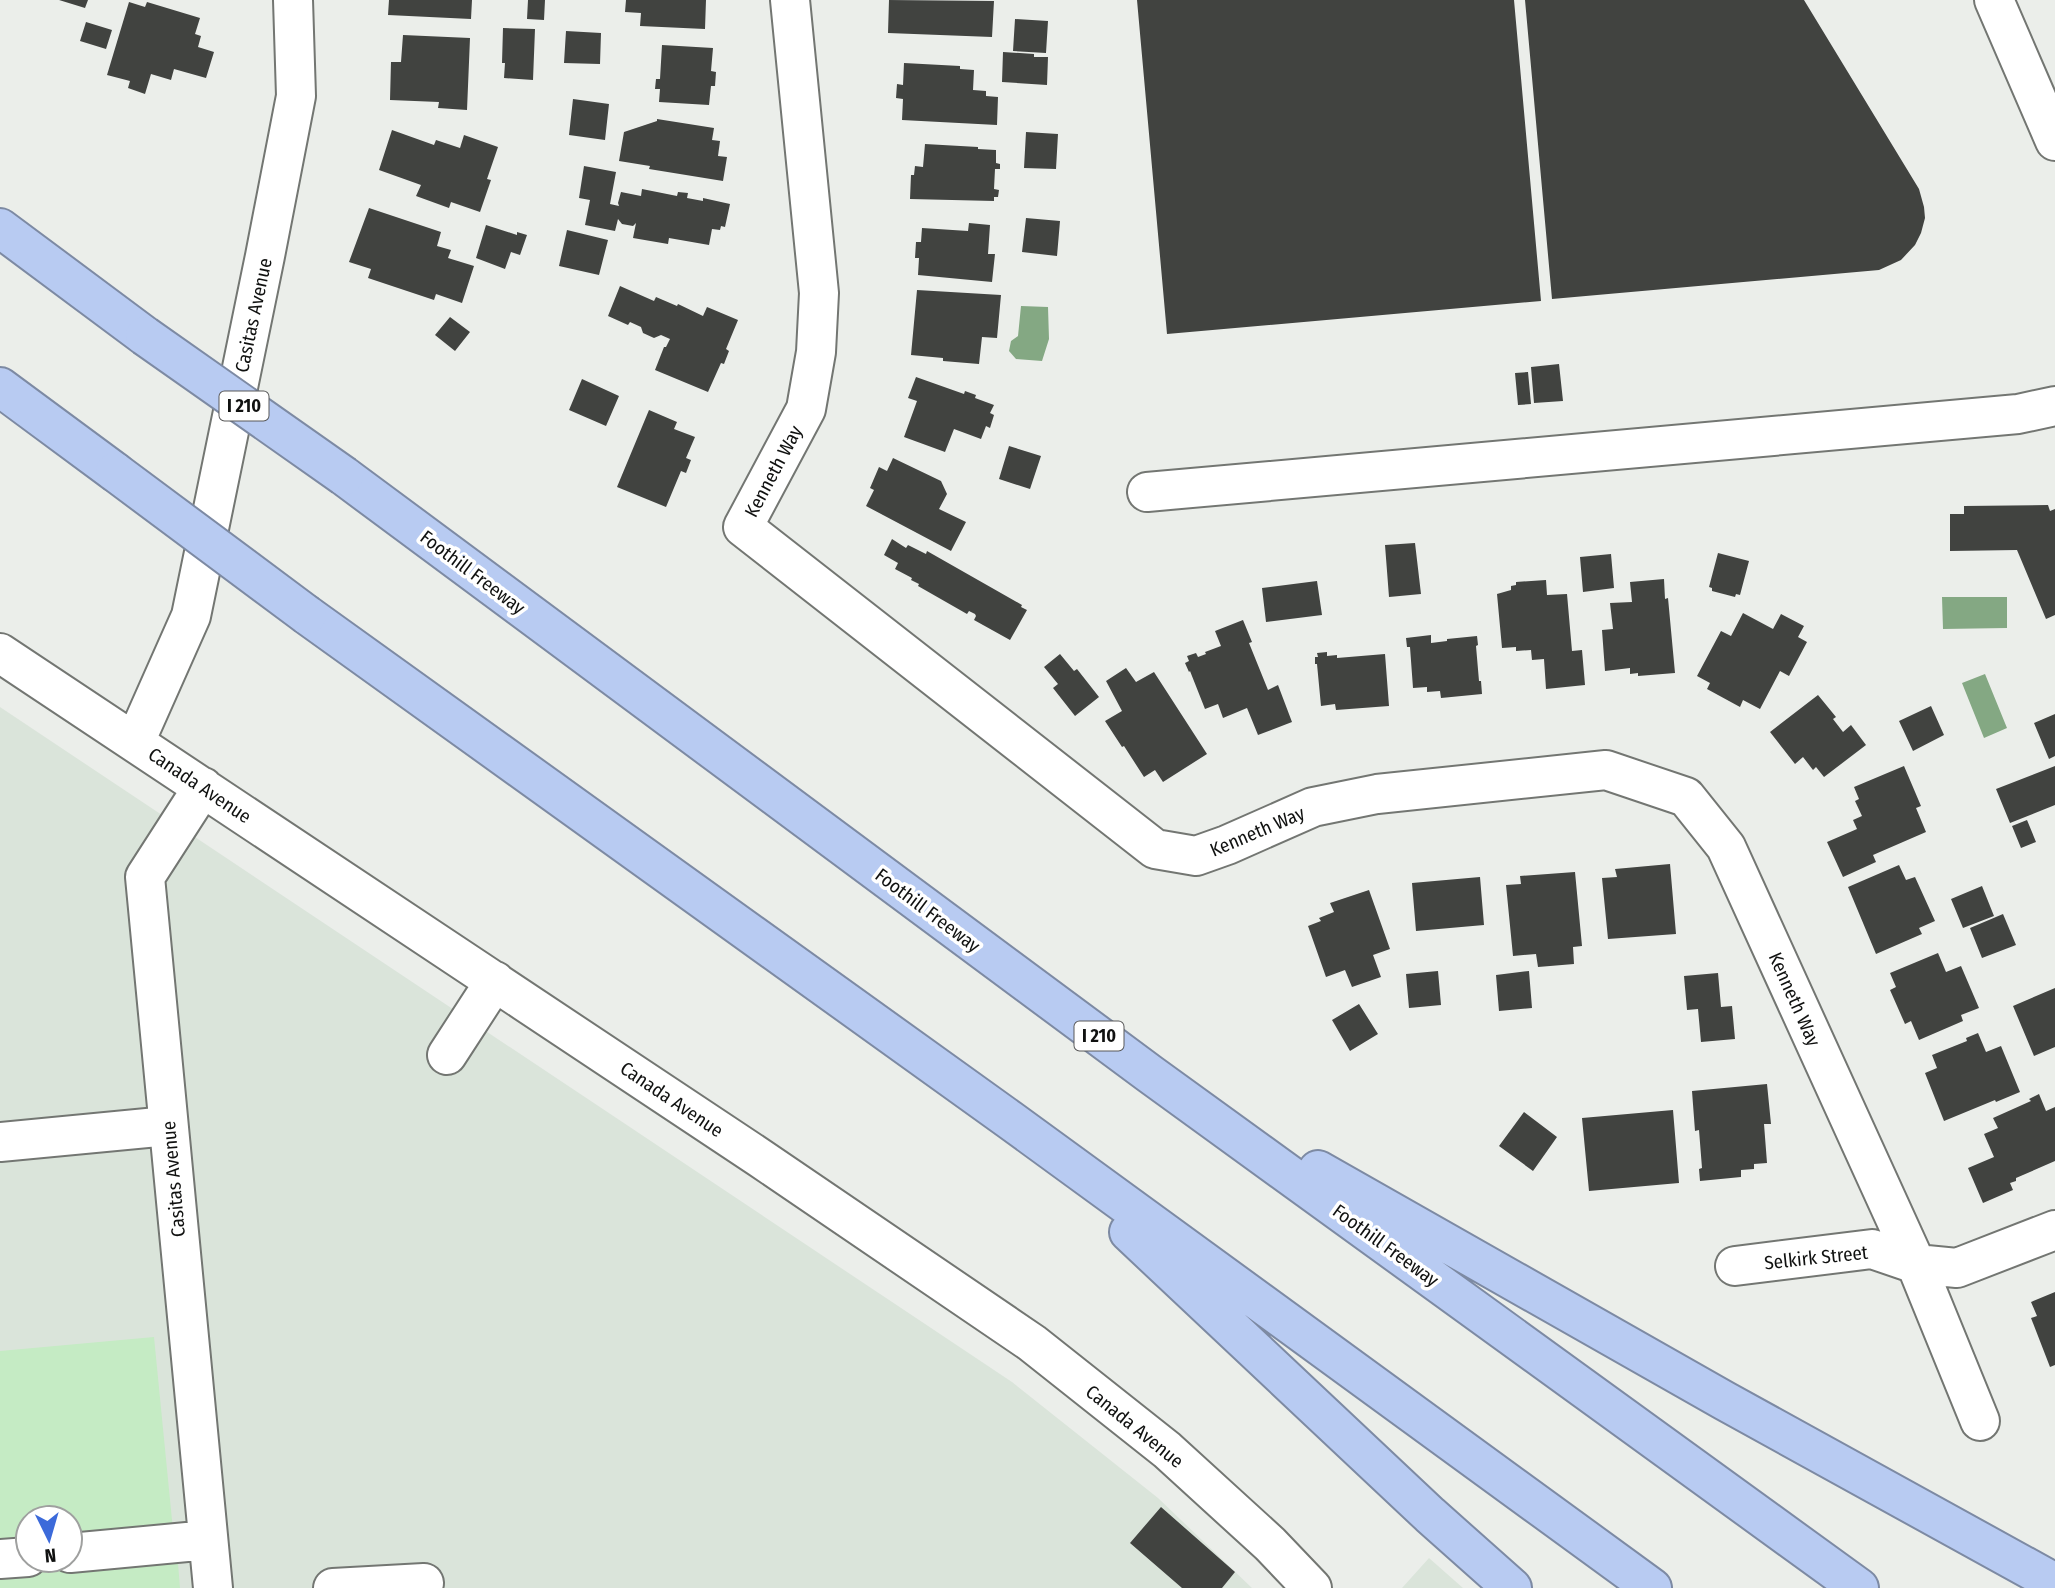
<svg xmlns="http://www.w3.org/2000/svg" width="2055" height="1588" font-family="'Fira Sans Condensed',sans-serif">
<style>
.built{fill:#dae4da;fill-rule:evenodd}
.green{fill:#c5ebc4}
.water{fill:#84a883}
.building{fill:#414340}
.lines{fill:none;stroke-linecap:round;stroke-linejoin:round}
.minor-casing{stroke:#737672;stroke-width:42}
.highway-casing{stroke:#7d8aa3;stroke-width:42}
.minor{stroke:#fff;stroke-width:38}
.highway{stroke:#b8cbf2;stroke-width:38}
.highway-bridge-casing{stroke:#7d8aa3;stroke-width:42;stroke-linecap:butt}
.highway-bridge{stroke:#b8cbf2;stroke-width:38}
.labels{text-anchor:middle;stroke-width:7;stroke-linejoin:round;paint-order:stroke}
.shield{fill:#fff;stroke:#585858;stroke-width:2}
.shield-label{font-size:18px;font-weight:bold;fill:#101110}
.street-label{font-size:19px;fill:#101110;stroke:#fff}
</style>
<rect width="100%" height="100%" fill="#ebeeea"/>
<path class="built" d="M0,707L1012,1382L1158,1498L1252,1588H0ZM28,1518H70V1560H28Z
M1429,1558L1463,1588H1402Z"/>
<path class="green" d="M154,1337L173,1530L70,1540V1518H28V1544L0,1547V1351Z
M177,1551L180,1588H0V1568Z"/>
<path class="water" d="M1021,306L1048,307L1049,339L1042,361L1016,359L1009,351L1011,341L1018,336Z
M1942,597H2007V628L1943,629Z
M1985,674L2007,728L1984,738L1962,683Z"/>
<path class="building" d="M59,0H88L85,8Z
M389,0H472L471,19L388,15Z
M528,0H545L544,20L527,19Z
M626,0H706L705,29L640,26L641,13L625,12Z
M889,0L994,1L992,37L888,33Z
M1137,0H1514L1541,301L1167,334Z
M1525,0H1804L1919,189L1924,207L1925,218L1921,233L1915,245L1901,260L1879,270L1552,299Z
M129,2L145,7L147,2L200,18L195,34L201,36L198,47L214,52L206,78L174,69L171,80L151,74L145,94L128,88L130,81L107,75Z
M1015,19L1048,21L1046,53L1013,51Z
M86,22L112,30L106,49L80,41Z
M503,28L535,29L533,80L504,78L505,63H502Z
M566,31L601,33L600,64L564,63Z
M403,35L470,38L467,110L438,108L439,102L390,100L391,62H401Z
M662,45L713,48L711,71L716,72L715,86H711L709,105L659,102L660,89H655L656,79H660Z
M1003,52L1034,54V57H1048L1047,85L1002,82Z
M904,63L960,66V69L974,70L973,90L986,91V96L998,97L997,125L902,120L903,99L896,98L897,84L903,85Z
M573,99L609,104L605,140L569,135Z
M657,119L714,128L712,140L720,141L718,156L727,157L723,181L649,169L650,166L619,161L624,132L657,121Z
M392,130L434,145L436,140L460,148L464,135L498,147L487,179L491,180L480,212L451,202L449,208L416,196L421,185L379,170Z
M1026,132L1058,134L1056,169L1024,168Z
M925,144L978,147V149L996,150V163L1000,164V169H995L994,189L999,190L998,197H994V201L910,199L911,175H914L915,166L923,167Z
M584,166L616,172L610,204L619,206L618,203L621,192L641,196L642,189L677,196L678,192L688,193L687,198L703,201V198L730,204L725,227L721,226L720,230L712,229L709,245L669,238L668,244L633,238L636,223L633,226L622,224L618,219L615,231L585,225L590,200L579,198Z
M369,208L441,232L437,246L451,250L448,258L474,266L462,303L436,294L434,300L368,278L371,269L349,262Z
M1026,218L1060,221L1057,256L1022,252Z
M969,223L990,225L988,254H995L992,282L918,275L919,258H915L916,242H921L922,228L968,231Z
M486,225L517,235V232L527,235L520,255L511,252L505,269L476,258Z
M567,230L608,240L599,275L559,266Z
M620,286L654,301L656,297L677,306L678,304L703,316L707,307L738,320L726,349L729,351L724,364L721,363L708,392L655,370L664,347H666L670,339L661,335L654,338L643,333L641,327L630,322L628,325L608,316Z
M917,290L1001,295L997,338L982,337L979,364L943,361V358L911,355Z
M450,317L470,332L455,351L435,335Z
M1559,364L1563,401L1534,403L1531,367Z
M1528,372L1531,404L1518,405L1515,373Z
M916,377L964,394L965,391L976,395L975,398L994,405L990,413L994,415L990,428L986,426L981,439L954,429L945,452L904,437L917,401L908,398Z
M582,379L619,396L606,426L569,410Z
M649,410L677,422L674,429L695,437L686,458L691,460L686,473L681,471L666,507L617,487Z
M1009,446L1041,456L1030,489L999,479Z
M893,458L941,481L947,494L939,509L966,522L951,551L866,506L874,490L870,488L879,467L887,471Z
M2048,505L2050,511L2055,509V615L2046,619L2017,550L1950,551V514H1964V506Z
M892,539L906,548L908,545L926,554L927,551L1022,605L1021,607L1027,610L1010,640L974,620L976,616L975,614L969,611L967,614L918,586L919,584L911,580L912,578L895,569L898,563L884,555Z
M1415,543L1421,594L1389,597L1385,545Z
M1718,553L1749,561L1740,595L1736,594L1735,597L1712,591V588L1709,587Z
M1611,554L1614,588L1583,592L1580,557Z
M1664,579L1665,599L1668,598L1675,673L1638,676V673L1630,674V668L1605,671L1602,630L1613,629L1610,603L1632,602L1630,582Z
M1546,580L1547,595L1567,594L1572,651L1582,650L1585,685L1546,689L1544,659L1532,660L1531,650L1516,651V647L1502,648L1497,594L1511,590V586L1516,585V582Z
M1317,581L1322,615L1266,622L1262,588Z
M1743,613L1773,629L1781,614L1804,626L1798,637L1807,642L1789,676L1780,671L1760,709L1743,700L1740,707L1707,689L1710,683L1697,676L1721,631L1731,636Z
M1243,620L1252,642L1249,643L1268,690L1278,685L1292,722L1258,735L1247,708L1223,718L1218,704L1205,709L1190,671L1189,672L1185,663L1189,661L1187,656L1196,653L1198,657L1206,654L1205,652L1221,646L1215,631Z
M1431,635V643L1447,641V639L1477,636L1478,645L1476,646L1479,681H1481L1482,694L1441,698L1440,691L1427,692V687L1413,688L1410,647H1407L1406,638Z
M1327,652V656L1337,655V658L1385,654L1389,706L1336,710L1335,704L1321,706L1317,664H1315V657H1318L1317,653Z
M1060,654L1074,671L1077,669L1099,697L1075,716L1053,688L1058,684L1044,667Z
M1126,668L1136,682L1154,672L1207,754L1163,782L1155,770L1144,777L1124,746L1122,747L1105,721L1122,711L1106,681Z
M1818,695L1836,717L1833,719L1843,732L1851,725L1866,745L1824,777L1816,767L1813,770L1803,757L1795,764L1770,732Z
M1931,706L1944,735L1913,751L1899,721Z
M2055,714V756L2049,759L2034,723Z
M1904,766L1921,806L1916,808L1926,832L1873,855L1876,862L1843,877L1827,842L1857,829L1853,820L1862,816L1855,801L1859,799L1854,787Z
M2055,766V805L2010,823L1996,789Z
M2027,820L2036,842L2021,848L2012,826Z
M1670,864L1676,934L1608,939L1602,878L1617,877L1615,869Z
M1899,865L1906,880L1915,877L1935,921L1919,928L1922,934L1876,954L1848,887Z
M1575,872L1582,946L1573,947L1574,964L1538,967L1536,954L1513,956L1506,885L1521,884L1520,876Z
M1480,877L1484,925L1416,931L1412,883Z
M1982,886L1994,916L1963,928L1951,899Z
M1369,890L1390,949L1373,955L1381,977L1352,987L1345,970L1326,977L1308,926L1321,921L1319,918L1334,912L1330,903Z
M2003,914L2016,945L1982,958L1970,928Z
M1938,953L1946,972L1961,966L1979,1008L1961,1015L1963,1021L1919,1040L1911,1021L1905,1024L1890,990L1896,987L1890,973Z
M1438,971L1441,1005L1409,1008L1406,974Z
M1529,971L1532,1008L1499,1011L1496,975Z
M1718,973L1721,1007L1732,1006L1735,1039L1701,1042L1698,1009L1687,1010L1684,976Z
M2055,988V1047L2034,1056L2013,1006Z
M1359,1004L1378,1034L1350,1051L1332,1020Z
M1978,1033L1986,1052L2001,1046L2020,1092L1996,1102L1995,1100L1944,1121L1925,1073L1937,1068L1932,1055L1967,1041L1966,1038Z
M1767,1084L1771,1124H1764L1767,1163L1754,1164V1169L1741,1170V1177L1700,1181L1699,1169L1702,1168L1699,1130L1695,1131L1692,1091Z
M2039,1094L2046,1111L2055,1107V1161L2016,1178V1181L2010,1183L2013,1190L1983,1203L1968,1168L1994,1157L1984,1134L1998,1128L1993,1118L2031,1101L2029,1099Z
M1673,1110L1679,1183L1589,1191L1582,1118Z
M1524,1112L1557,1137L1533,1171L1499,1146Z
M2055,1292V1365L2050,1367L2031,1318L2037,1316L2031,1302Z
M1161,1507L1235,1572L1222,1588H1182L1130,1543Z"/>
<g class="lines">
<defs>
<path id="minor" d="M790,0L819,293L816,352L806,409L743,527L1155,849L1196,856L1227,845L1313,807L1377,794L1606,770L1686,797L1726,847L1916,1264L1980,1421
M1994,0L2055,141
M1147,492L2018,414L2055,406
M0,653L760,1158L1032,1343L1167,1450L1270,1544L1312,1588
M135,742L191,616L265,256L296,96L293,0
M203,787L145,877L213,1588
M447,1055L495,981
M0,1142L168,1126
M1735,1266L1872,1249L1916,1264L1957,1268L2055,1230
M70,1553L208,1540
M0,1559L28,1557
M333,1588L424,1583"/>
<path id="highway" d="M0,228L145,336
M0,387L115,472
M344,476L1150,1074L1859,1588
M307,615L1010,1120L1652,1588
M1318,1170L1725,1401L2055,1583
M1129,1232L1430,1515L1512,1588"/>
</defs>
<use href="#minor" class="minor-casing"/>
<use href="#highway" class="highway-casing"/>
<use href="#minor" class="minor"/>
<use href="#highway" class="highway"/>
<defs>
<path id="highway-bridge" d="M145,336L344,476
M115,472L307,615"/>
</defs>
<use href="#highway-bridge" class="highway-bridge-casing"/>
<use href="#highway-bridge" class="highway-bridge"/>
</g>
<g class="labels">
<g class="shield">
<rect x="219.5" y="391.5" width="49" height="29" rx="5"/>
<rect x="1074.5" y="1021.5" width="49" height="29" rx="5"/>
</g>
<g class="shield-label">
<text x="244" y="412">I 210</text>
<text x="1099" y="1042">I 210</text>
</g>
<g class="street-label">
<text transform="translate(253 315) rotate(-78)" y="7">Casitas Avenue</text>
<text transform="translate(773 471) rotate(-62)" y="7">Kenneth Way</text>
<text transform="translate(473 572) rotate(37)" y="7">Foothill Freeway</text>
<text transform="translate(200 785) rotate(34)" y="7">Canada Avenue</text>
<text transform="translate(1257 831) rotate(-23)" y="7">Kenneth Way</text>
<text transform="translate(928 910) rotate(37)" y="7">Foothill Freeway</text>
<text transform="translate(1795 999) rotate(66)" y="7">Kenneth Way</text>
<text transform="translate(672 1099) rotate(34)" y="7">Canada Avenue</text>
<text transform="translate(173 1179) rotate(-95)" y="7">Casitas Avenue</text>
<text transform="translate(1386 1245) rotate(36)" y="7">Foothill Freeway</text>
<text transform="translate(1816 1257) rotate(-6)" y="7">Selkirk Street</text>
<text transform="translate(1135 1426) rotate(39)" y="7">Canada Avenue</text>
</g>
</g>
<g transform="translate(49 1539) rotate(175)"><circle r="33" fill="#ffffff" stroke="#9fa09f" stroke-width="2"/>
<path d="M0-5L12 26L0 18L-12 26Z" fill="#3c6ada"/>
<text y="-10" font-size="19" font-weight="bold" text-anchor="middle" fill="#101110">N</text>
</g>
</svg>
